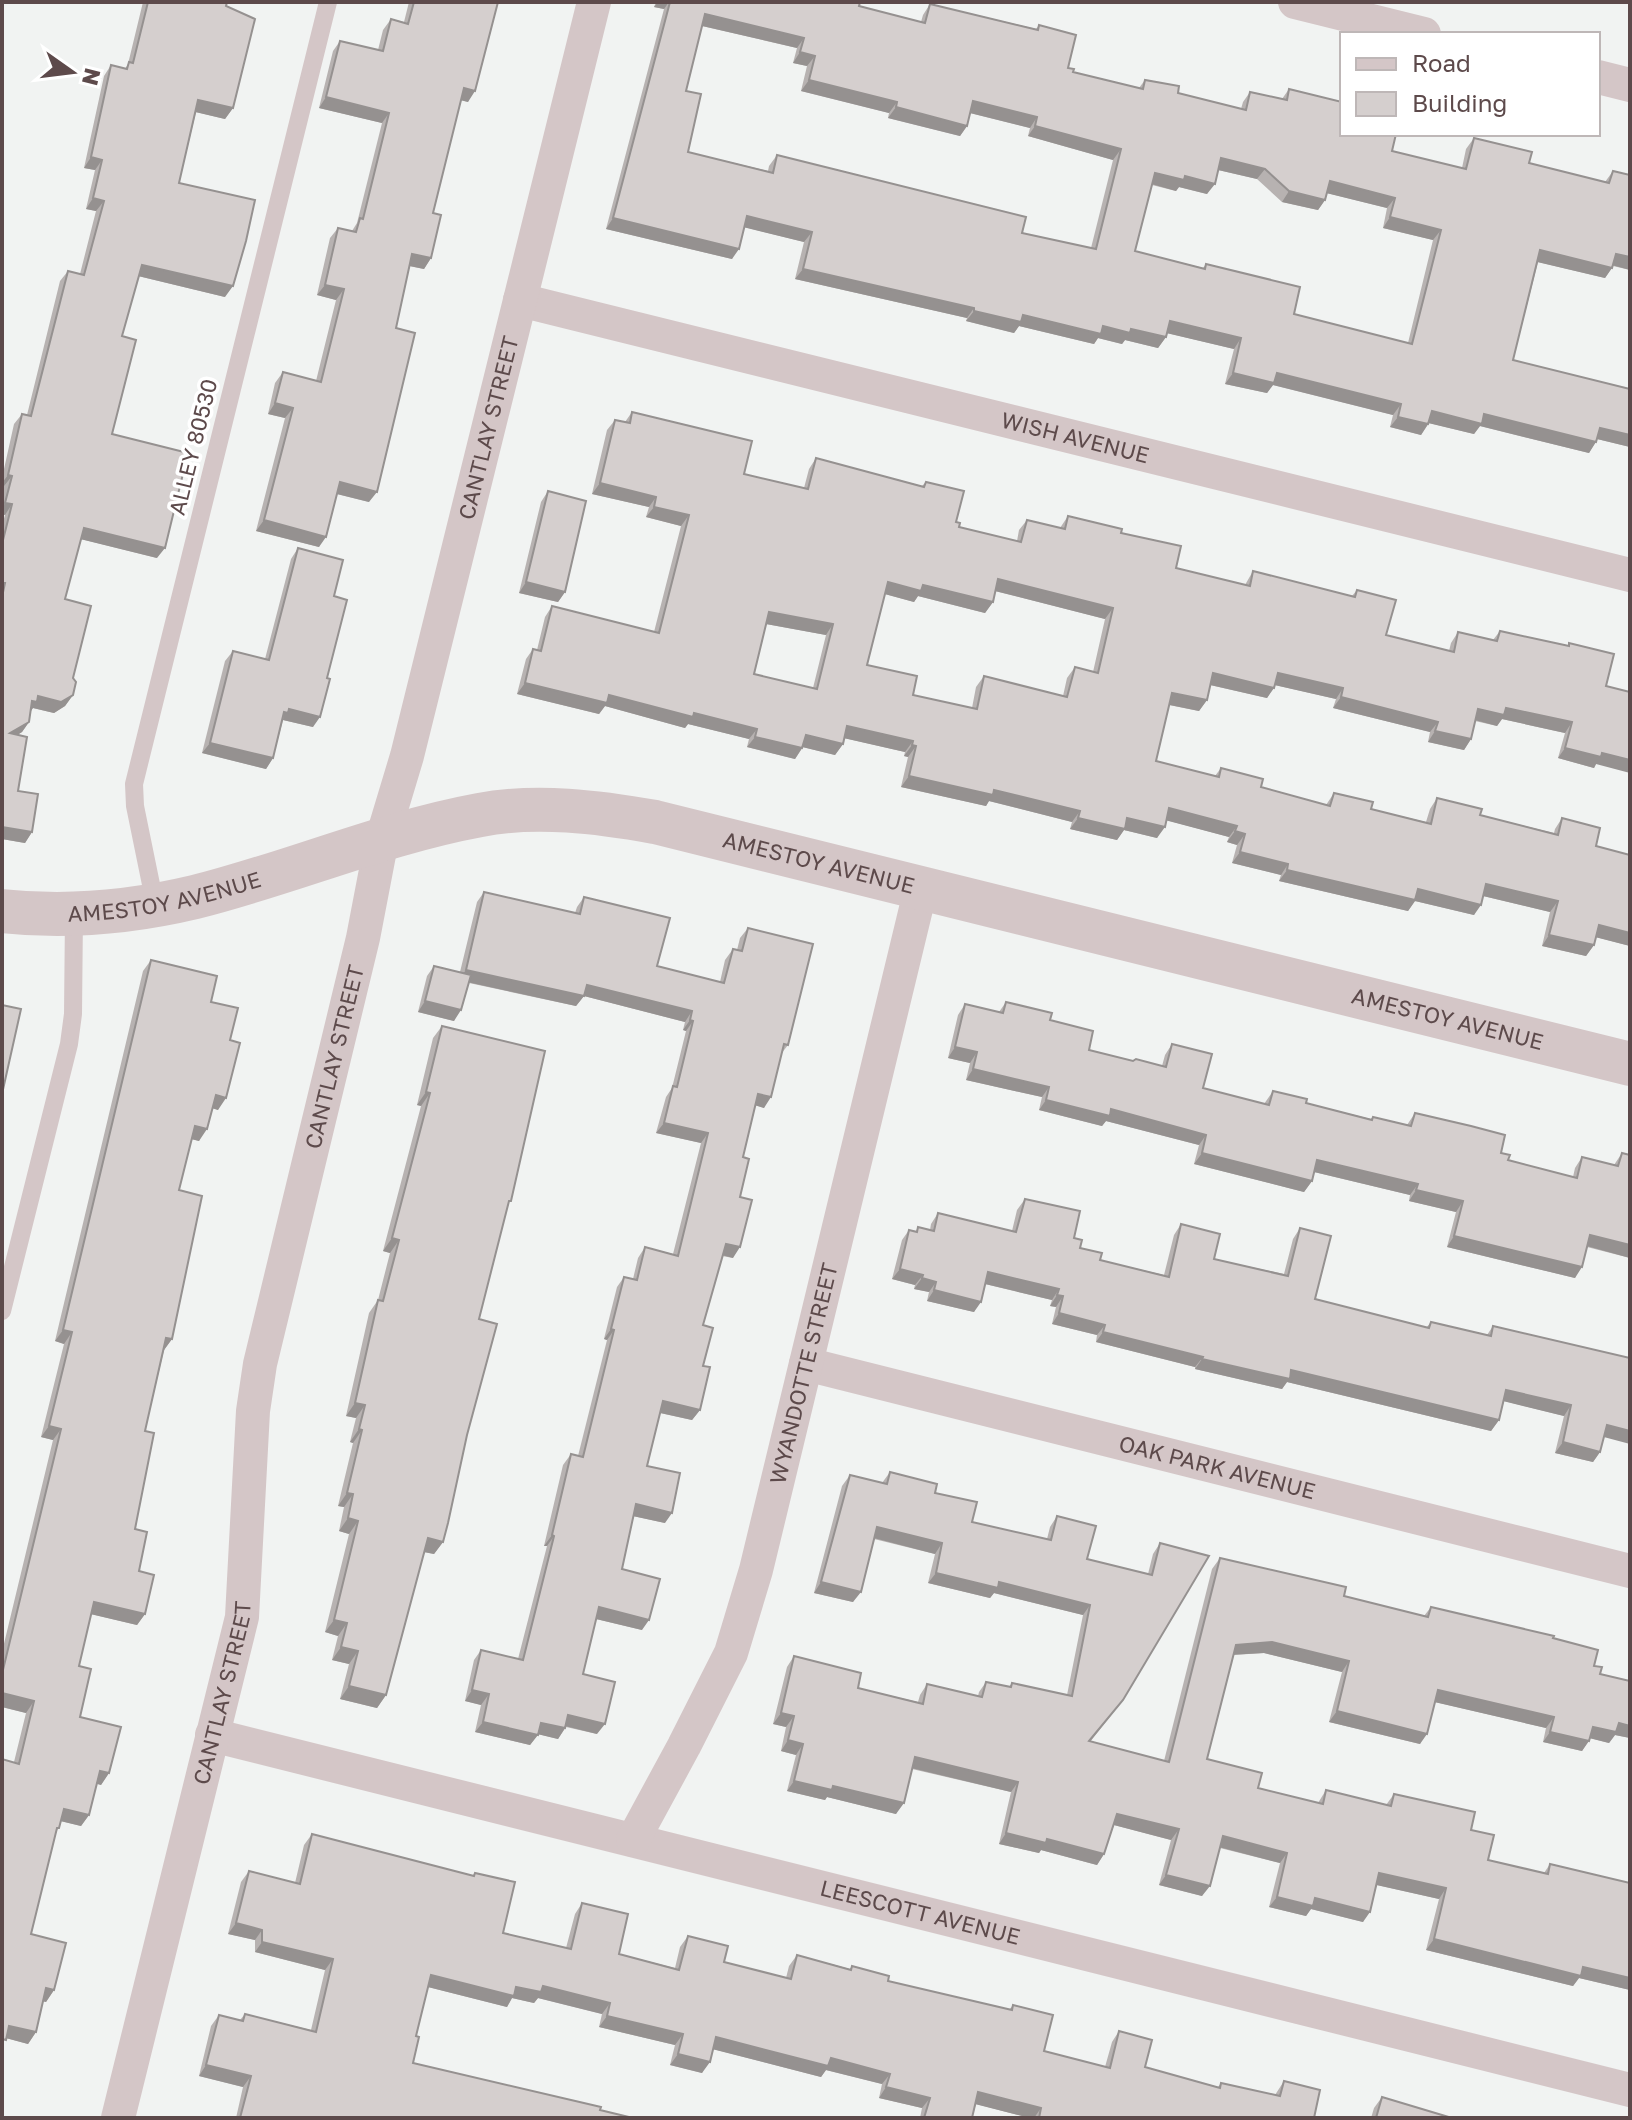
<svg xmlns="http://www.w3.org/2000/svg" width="1632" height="2120" font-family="'Golos Text',sans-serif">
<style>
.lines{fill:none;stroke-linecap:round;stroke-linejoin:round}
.service{stroke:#d4c6c7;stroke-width:18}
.minor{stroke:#d4c6c7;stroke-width:34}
.tertiary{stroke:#d4c6c7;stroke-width:44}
.wall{fill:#b7b2b1;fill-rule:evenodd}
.shaded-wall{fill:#959190}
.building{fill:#d5cfce;stroke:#959190;stroke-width:2;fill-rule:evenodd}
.labels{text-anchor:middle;stroke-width:7;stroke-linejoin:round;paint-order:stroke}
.street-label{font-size:22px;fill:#5d4a4b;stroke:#fff}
</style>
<rect width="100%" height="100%" fill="#f1f3f2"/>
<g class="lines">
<path class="service" d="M155,904L135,806L134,784L328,2
M2,1311L69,1044L73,1014L74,914"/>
<g class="minor">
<path d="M1295,2L1424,34"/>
<path d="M1598,77L1630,85"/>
<path id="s1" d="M520,300L1630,575"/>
<path id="s2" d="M806,1364L1630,1571"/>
<path id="s3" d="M212,1735L1630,2090"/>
<path id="s4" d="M633,1840L684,1746L731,1653L756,1570L921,888"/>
<path id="s5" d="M118,2118L242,1617L253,1411L260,1364L363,938L382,839L407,756L594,2"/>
</g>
<path class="tertiary" id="s6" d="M2,911C66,918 132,912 195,897C291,873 382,833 480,815C536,804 599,812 655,822L1630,1064"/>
</g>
<path class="wall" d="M143,2H227L226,6L233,108L225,119L196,112L179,183L225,297L138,276L122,336L112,434L157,558L81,539L65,599L73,678V695L65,706L54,713L33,708L31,711L29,722L22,732L17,735L18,791L32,832L25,843L2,839V526L5,515L2,514V496L4,486H2V478L14,424L22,414L27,415L60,281L68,271L80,274L96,211L86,209L95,170L84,168L104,76L111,65L125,69L128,64Z
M409,2H498L468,102L461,100L433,213L431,258L424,269L409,266L396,328L369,502L337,494L319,547L256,531L285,418L268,414L275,383L283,372L316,381L336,300L317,295L330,238L338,228L352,231L357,223L382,123L319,108L333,51L340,41L378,50L383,30L391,19L404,22Z
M656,2H860L859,6L921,22L923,15L930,4L1036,29L1039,25L1068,68L1073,72L1139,88L1145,80L1178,93L1241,109L1243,102L1250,92L1282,99L1289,89L1392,151L1462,168L1466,149L1474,138L1529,163L1605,182L1613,171L1630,175V270L1613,266L1605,278L1538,262L1513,360L1628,389L1630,380V447L1597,439L1589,453L1480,426L1474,434L1429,423L1421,435L1390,427L1393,415L1273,385L1267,393L1225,384L1234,349L1167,333L1166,337L1158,348L1125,340L1122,344L1098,338L1094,344L1019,326L1014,333L966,321L967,318L795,279L804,242L744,227L732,259L606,229L664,9L654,7ZM702,26L797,48L793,63L807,66L801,91L889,113L888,118L960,136L967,126L970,113L1030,128L1028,136L1113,160L1091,248L1022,233L777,155L769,166L768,171L688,152L686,91ZM1218,170L1257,179L1282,202L1318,210L1325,200L1327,193L1387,208L1383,228L1433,240L1408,343L1294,314L1206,264L1203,268L1135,251L1152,185L1176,191L1179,187L1207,194Z
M632,412L744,474L804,488L809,469L816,458L922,486L926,482L959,527L1017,541L1019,530L1027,520L1060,528L1068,516L1121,533L1176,568L1245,585L1253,571L1352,596L1357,590L1386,635L1449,651L1451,643L1458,632L1493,640L1500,631L1568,646L1569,643L1606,686L1596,764L1594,768L1558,758L1565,733L1502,719L1497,726L1475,721L1471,739L1464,750L1428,742L1430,732L1333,708L1336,699L1275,685L1267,698L1210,685L1207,700L1199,711L1169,705L1156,761L1215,776L1221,768L1261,787L1326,805L1334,793L1371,809L1426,822L1430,809L1437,798L1480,815L1554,833L1555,829L1562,818L1596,846L1630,855V946L1596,937L1594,945L1586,956L1542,946L1550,912L1483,896L1474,915L1415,901L1408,911L1279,881L1281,875L1232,863L1237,845L1227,842L1229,837L1166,820L1157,838L1124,830L1117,840L1070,829L1072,822L989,801L986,806L901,787L908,757L904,756L905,752L844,738L843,744L835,755L803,747L795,759L747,747L749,739L688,724L685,728L605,706L599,714L517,694L526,659L533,649L537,650L545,617L552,606L654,632L681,526L646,517L649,507L592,494L607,430L615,420L625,422ZM995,591L1105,619L1093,672L1075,667L1067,678L1063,696L984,676L976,687L972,708L913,695L867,665L885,594L914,602L918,596L985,613L993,602ZM766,624L826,635L813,688L754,674Z
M548,491L565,592L558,602L519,593L541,502Z
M298,548L334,596L313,727L283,720L273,758L266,769L202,753L225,661L233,651L265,659L291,559Z
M484,892L575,913L577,907L584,897L657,966L720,982L725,960L733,949L737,950L740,938L748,928L788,1045L781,1054L764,1108L755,1105L743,1157L733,1258L722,1256L703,1325V1366L700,1410L692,1420L660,1413L647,1466L665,1523L633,1516L622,1569L642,1630L596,1619L583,1674L597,1734L566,1727L558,1739L538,1734L530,1745L475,1732L481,1705L465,1701L474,1660L481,1650L518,1659L547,1546H544L563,1465L571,1454L578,1456L607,1340L604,1339L617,1287L624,1277L633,1279L638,1258L645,1247L673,1254L701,1143L656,1133L666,1097L672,1088L686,1031L683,1030L685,1022L584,996L576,1006L469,983L454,1021L418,1012L427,976L434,966L460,972L477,902Z
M151,960L211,1002L230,1040L218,1110L213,1108L199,1141L192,1139L179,1190L172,1339L164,1350L145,1431L135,1529L145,1614L137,1625L91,1614L79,1666L80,1717L109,1773L101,1785L97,1784L89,1815L81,1826L61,1821L56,1833L31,1934L54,1990L46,2002L43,2001L36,2032L28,2044L6,2038L14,1762L26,1713L2,1707V1652L53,1440L41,1437L64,1344L55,1341L143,971Z
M1006,1002L1050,1020L1089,1050L1133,1061L1162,1066L1165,1055L1172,1044L1203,1088L1264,1104L1273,1091L1306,1103L1371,1119L1373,1117L1407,1125L1415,1113L1501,1153L1508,1160L1573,1177L1575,1168L1582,1157L1614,1165L1622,1153L1630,1155V1258L1587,1247L1575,1278L1447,1247L1456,1212L1409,1201L1410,1195L1314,1172L1312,1181L1304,1192L1194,1164L1199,1145L1106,1121L1102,1126L1039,1110L1042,1097L966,1080L970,1063L948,1058L958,1015L965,1004L999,1012Z
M442,1026L507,1207L479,1319L467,1435L443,1542L434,1554L424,1552L386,1695L377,1708L340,1699L349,1664L332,1660L338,1636L325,1632L349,1534L339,1531L344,1507L338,1506L353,1443L350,1442L356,1418L346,1416L369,1313L378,1300L390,1253L383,1251L421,1106L417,1105L433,1038Z
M1025,1199L1074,1238L1080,1248L1100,1260L1164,1275L1174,1235L1181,1224L1214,1259L1284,1274L1293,1239L1300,1228L1315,1299L1426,1328L1431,1322L1487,1335L1493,1326L1604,1437L1600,1452L1593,1462L1555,1453L1564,1416L1504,1401L1499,1420L1491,1431L1287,1382L1282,1389L1195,1369V1367L1096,1342L1097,1335L1052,1324L1056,1307L1050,1306L1052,1300L985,1284L974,1312L927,1301L929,1292L914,1289L915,1285L892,1279L902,1240L909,1230L916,1231L918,1227L930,1230L931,1224L938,1213L1012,1231L1017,1210Z
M890,1472L935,1493L972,1522L1047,1539L1050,1527L1057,1516L1087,1559L1148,1574L1153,1554L1160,1543L1123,1700L1090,1742L1164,1761L1212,1569L1220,1558L1344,1596L1424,1616L1431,1607L1553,1638L1594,1666L1600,1674L1630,1681V1738L1615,1735L1609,1743L1590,1738L1582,1751L1543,1742L1546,1728L1435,1702L1420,1744L1329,1722L1342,1672L1264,1653L1233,1655L1207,1759L1258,1788L1318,1803L1326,1790L1386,1805L1394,1794L1471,1830L1488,1860L1544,1873L1550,1864L1630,1883V1990L1579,1978L1573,1986L1426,1950L1439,1899L1377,1885L1363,1922L1311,1909L1306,1916L1269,1907L1280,1863L1220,1848L1202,1896L1159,1885L1171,1840L1114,1825L1104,1854L1097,1865L1041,1850L1039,1853L999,1844L1011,1792L912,1769L896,1814L827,1797L825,1800L787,1791L796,1755L781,1751L786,1727L773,1724L787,1667L794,1656L858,1688L918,1702L920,1695L927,1684L978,1696L979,1692L986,1682L1009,1687L1012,1683L1067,1695L1083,1615L994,1593L990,1598L928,1583L935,1554L874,1539L853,1602L814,1593L842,1486L850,1475L882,1483Z
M312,1834L473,1876L475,1873L503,1933L566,1948L575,1914L582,1903L619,1954L675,1968L680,1947L688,1936L724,1962L786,1978L789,1966L797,1955L850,1969L852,1966L888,1981L1009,2010L1013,2005L1044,2051L1105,2067L1112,2042L1119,2031L1145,2067L1218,2087L1221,2083L1275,2095L1284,2081L1314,2118H1030L976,2104L972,2118H920L922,2108L879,2098L882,2084L826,2070L821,2077L713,2049L702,2073L670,2065L675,2045L599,2027L602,2014L538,1998L534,2003L512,1998L507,2007L428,1987L416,2036L413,2063L633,2118H236L243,2087L199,2076L211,2026L219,2015L240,2020L245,2014L311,2030L325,1970L255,1952V1940L228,1934L241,1882L249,1871L295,1883L304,1845Z
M1382,2097L1452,2118H1371L1374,2108Z"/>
<path class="shaded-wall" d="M658,2H669L664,9L654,7Z
M705,14L804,38L797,48L698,25Z
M800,52L815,56L807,66L793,63Z
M809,80L897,102L889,113L801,91Z
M464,88L475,91L468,102L456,99Z
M326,97L389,113L382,123L319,108Z
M198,100L233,108L225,119L191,111Z
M973,101L1037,117L1030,128L966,112Z
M896,107L967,126L960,136L888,118Z
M1035,126L1121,149L1113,160L1028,136Z
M91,157L102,160L95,170L84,168Z
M1221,158L1265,169L1257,179L1214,169Z
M1155,173L1185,176L1215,184L1207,194L1179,187L1176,191L1148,183Z
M1330,181L1395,198L1387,208L1322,192Z
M1289,191L1325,200L1318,210L1282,202Z
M93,198L104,201L96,211L86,209Z
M747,216L812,232L804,242L739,226Z
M1390,217L1441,230L1433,240L1383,228Z
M613,218L739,249L732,259L606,229Z
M1540,250L1612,268L1605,278L1533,261Z
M412,254L431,258L424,269L405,265Z
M1616,254L1630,257V270L1608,264Z
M142,265L233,286L225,297L134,275Z
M803,269L974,308L967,318L795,279Z
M325,285L344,289L336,300L317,295Z
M974,311L1023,315L1103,326L1131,329L1166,337L1158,348L1125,340L1122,344L1098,338L1094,344L1019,326L1014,333L966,321Z
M1170,321L1241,338L1234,349L1162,332Z
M1233,373H1277L1401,404L1393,415L1273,385L1267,393L1225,384Z
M275,403L293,408L285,418L268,414Z
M1432,411L1484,414L1596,442L1589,453L1480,426L1474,434L1424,422Z
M1398,417L1428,424L1421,435L1390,427Z
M1600,428L1630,435V447L1593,438Z
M8,475L12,476L4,486H2V483Z
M340,482L377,492L369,502L333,493Z
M600,483L656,497L649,507L592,494Z
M5,503L12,504L5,515L2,514V508Z
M654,507L689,515L681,526L646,517Z
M264,520L326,537L319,547L256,531Z
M84,528L165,548L157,558L76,538Z
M998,579L1113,608L1105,619L991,590Z
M526,582L565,592L558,602L519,593Z
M888,582L923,585L993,602L985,613L918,596L914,602L881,593Z
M769,612L833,624L826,635L761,623Z
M1213,673L1274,688L1267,698L1206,684Z
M1278,673L1343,688L1336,699L1270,684Z
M525,683L609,695L694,713L757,729L749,739L688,724L685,728L605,706L599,714L517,694Z
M1172,693L1207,700L1199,711L1165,704Z
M73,695L65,706L54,713L33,708L29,713L32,701L38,696Z
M1341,697L1438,722L1430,732L1333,708Z
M1506,708L1572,722L1565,733L1502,719L1497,726L1471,719L1478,709Z
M289,709L320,717L313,727L283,720L284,712Z
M29,722L22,732L3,744L10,733Z
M847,726L913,741L905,752L839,737Z
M1435,731L1471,739L1464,750L1428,742Z
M806,735L843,744L835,755L798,746Z
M755,737L802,748L795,759L747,747Z
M210,743L273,758L266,769L202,753Z
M912,745L916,746L908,757L904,756Z
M1565,748L1602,753L1630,760V773L1596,764L1594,768L1558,758Z
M909,776L994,790L1080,811L1072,822L989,801L986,806L901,787Z
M1169,808L1237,826L1229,837L1161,819Z
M1078,818H1127L1165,827L1157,838L1124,830L1117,840L1070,829Z
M2,827L32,832L25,843L2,839Z
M1235,831L1245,834L1237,845L1227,842Z
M1240,852L1288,864L1281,875L1232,863Z
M1287,870L1418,889L1481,905L1474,915L1415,901L1408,911L1279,881Z
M1486,884L1558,901L1550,912L1479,895Z
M1599,925L1630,933V946L1591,936Z
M1549,935L1594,945L1586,956L1542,946Z
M466,970L587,985L692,1011L685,1022L584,996L576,1006L458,980Z
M425,1001L461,1010L454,1021L418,1012Z
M690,1020L693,1021L686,1031L683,1030Z
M955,1047L977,1052L970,1063L948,1058Z
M973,1069L1049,1087L1042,1097L966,1080Z
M426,1092L430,1093L421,1106L417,1105Z
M758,1094L771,1097L764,1108L751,1104Z
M216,1095L226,1098L218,1110L208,1107Z
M1046,1100L1111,1109L1206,1135L1199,1145L1106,1121L1102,1126L1039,1110Z
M664,1123L708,1133L701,1143L656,1133Z
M195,1126L207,1129L199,1141L187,1138Z
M1202,1153L1312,1181L1304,1192L1194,1164Z
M1317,1160L1418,1184L1410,1195L1310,1171Z
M1416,1190L1463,1201L1456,1212L1409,1201Z
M1590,1235L1630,1245V1258L1583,1245Z
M1454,1236L1582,1267L1575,1278L1447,1247Z
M392,1238L399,1240L390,1253L383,1251Z
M726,1244L740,1247L733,1258L718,1254Z
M900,1269L923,1275L915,1285L892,1279Z
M988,1272L1059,1289L1052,1300L981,1283Z
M922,1278L936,1282L929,1292L914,1289Z
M934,1290L981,1302L974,1312L927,1301Z
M1057,1295L1063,1296L1056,1307L1050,1306Z
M1059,1313L1105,1325L1097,1335L1052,1324Z
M611,1329L614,1330L607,1340L604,1339Z
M63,1330L72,1332L64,1344L55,1341Z
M1103,1332L1203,1357L1195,1367L1096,1342Z
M166,1338L172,1339L164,1350Z
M1202,1359L1291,1370L1499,1420L1491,1431L1287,1382L1282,1389L1195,1369Z
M1506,1390L1571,1405L1564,1416L1499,1400Z
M663,1401L700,1410L692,1420L656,1412Z
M355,1403L365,1405L356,1418L346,1416Z
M1607,1425L1630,1431V1444L1600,1436Z
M49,1426L61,1429L53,1440L41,1437Z
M359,1429L362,1430L353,1443L350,1442Z
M1563,1442L1600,1452L1593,1462L1555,1453Z
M347,1493L353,1494L344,1507L338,1506Z
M636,1504L672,1513L665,1523L628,1515Z
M348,1518L358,1521L349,1534L339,1531Z
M877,1527L942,1543L935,1554L870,1537Z
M552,1535L554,1536L547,1546H544Z
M428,1538L443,1542L434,1554L419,1551Z
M936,1573L999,1582L1090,1605L1083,1615L994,1593L990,1598L928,1583Z
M821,1582L861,1592L853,1602L814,1593Z
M94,1602L145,1614L137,1625L86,1613Z
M599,1607L649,1620L642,1630L592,1618Z
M334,1620L347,1623L338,1636L325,1632Z
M1272,1642L1349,1661L1342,1672L1264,1653L1228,1655L1236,1645Z
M341,1647L358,1651L349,1664L332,1660Z
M349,1686L386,1695L377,1708L340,1699Z
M472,1690L489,1694L481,1705L465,1701Z
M1438,1690L1554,1717L1546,1728L1430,1701Z
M2,1693L34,1701L26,1713L2,1707Z
M1337,1711L1427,1734L1420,1744L1329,1722Z
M781,1713L794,1716L786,1727L773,1724Z
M568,1715L605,1724L597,1734L561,1725Z
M483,1722L538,1735L530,1745L475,1732Z
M541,1723L565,1728L558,1739L533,1733Z
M1619,1723L1630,1726V1738L1615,1735L1609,1743L1585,1737L1593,1727Z
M1550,1732L1589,1741L1582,1751L1543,1742Z
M788,1740L803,1744L796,1755L781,1751Z
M915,1757L1018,1782L1011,1792L907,1767Z
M100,1771L109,1773L101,1785L92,1782Z
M794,1781L833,1786L904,1803L896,1814L827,1797L825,1800L787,1791Z
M64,1809L89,1815L81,1826L56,1820Z
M1117,1814L1179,1829L1171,1840L1110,1824Z
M1006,1833L1047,1839L1104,1854L1097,1865L1041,1850L1039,1853L999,1844Z
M1223,1836L1287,1853L1280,1863L1215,1846Z
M1379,1873L1446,1888L1439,1899L1372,1884Z
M1166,1875L1210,1886L1202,1896L1159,1885Z
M1277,1897L1315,1898L1370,1912L1363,1922L1311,1909L1306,1916L1269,1907Z
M236,1923L262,1930L255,1940L228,1934Z
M1434,1939L1583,1967L1630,1978V1990L1579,1978L1573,1986L1426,1950Z
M262,1942L333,1959L325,1970L255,1952Z
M431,1975L516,1987L543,1986L610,2003L602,2014L538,1998L534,2003L512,1998L507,2007L424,1986Z
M46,1988L54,1990L46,2002L38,2000Z
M607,2016L683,2034L675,2045L599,2027Z
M9,2026L36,2032L28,2044L2,2037Z
M716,2037L831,2058L890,2074L882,2084L826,2070L821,2077L708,2048Z
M678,2054L710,2062L702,2073L670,2065Z
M206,2065L251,2076L243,2087L199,2076Z
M886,2087L930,2098L922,2108L879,2098Z
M978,2092L1041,2108L1034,2118H1030L971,2103Z"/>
<path class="building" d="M148,2H227L226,6L255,19L233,108L198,100L179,183L255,200L246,241L233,286L142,265L122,336L136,340L112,434L188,453L165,548L84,528L65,599L91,606L73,678L76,682L73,695L61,702L38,696L37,702L32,701L29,722L10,733L27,737L18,791L38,794L32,832L2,827V597L5,583H2V544L12,504L5,503L12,476L8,475L22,414L31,416L68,271L84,275L104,201L93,198L102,160L91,157L111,65L127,69L129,62L133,63Z
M414,2H498L475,91L464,88L433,213L441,215L431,258L412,254L396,328L415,333L377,492L340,482L326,537L264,520L293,408L275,403L283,372L321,382L344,289L325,285L338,228L356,232L360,218L363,219L389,113L326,97L340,41L383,51L391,19L408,24Z
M670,2H860L859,6L925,23L930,4L1038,30L1039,25L1076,35L1068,68L1074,69L1073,72L1143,89L1145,80L1179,86L1178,93L1246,110L1250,92L1287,100L1289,89L1342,102V134H1396L1392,151L1466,169L1474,138L1532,152L1529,163L1609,183L1613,171L1630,175V257L1616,254L1612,268L1540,250L1513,360L1630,389V435L1600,428L1596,442L1484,414L1482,424L1432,411L1428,424L1398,417L1401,404L1277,373L1274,383L1233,373L1241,338L1170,321L1166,337L1131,329L1130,333L1103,326L1101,334L1023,315L1021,322L974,311V308L803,269L812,232L747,216L739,249L613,218ZM705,14L804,38L800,52L815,56L809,80L897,102L896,107L967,126L973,101L1037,117L1035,126L1121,149L1096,249L1022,233L1026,217L777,155L773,173L688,152L701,94L686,91ZM1221,158L1265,169L1289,191L1325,200L1330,181L1395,198L1390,217L1441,230L1412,344L1294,314L1300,287L1206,264L1205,269L1135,251L1155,173L1184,180L1185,176L1215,184Z
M632,412L752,441L744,474L808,489L816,458L924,487L926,482L964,491L956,522L960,523L959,527L1021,542L1027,520L1065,529L1068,516L1122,529L1121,533L1181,546L1176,568L1250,586L1253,571L1355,597L1357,590L1396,600L1386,635L1454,652L1458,632L1497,641L1500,631L1569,646V643L1614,654L1606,686L1630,692V760L1602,753L1601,757L1565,748L1572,722L1506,708L1504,715L1478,709L1471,739L1435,731L1438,722L1341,697L1343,688L1278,673L1274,688L1213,673L1207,700L1172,693L1156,761L1219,777L1221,768L1263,779L1261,787L1330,806L1334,793L1373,802L1371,809L1431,824L1437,798L1482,809L1480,815L1558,835L1562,818L1600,828L1596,846L1630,855V933L1599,925L1594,945L1549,935L1558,901L1486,884L1481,905L1418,889L1415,900L1287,870L1288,864L1240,852L1245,834L1235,831L1237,826L1169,808L1165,827L1127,818L1125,829L1078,818L1080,811L994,790L993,795L909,776L916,746L912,745L913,741L847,726L843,744L806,735L802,748L755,737L757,729L694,713L693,717L609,695L607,703L525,683L533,649L541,651L552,606L659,633L689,515L654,507L656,497L600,483L615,420L630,423ZM998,579L1113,608L1098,673L1075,667L1067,697L984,676L977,709L913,695L917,676L867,665L888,582L921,591L923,585L993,602ZM769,612L833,624L817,689L754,674Z
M548,491L586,501L565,592L526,582Z
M298,548L343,560L334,596L347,600L327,678L330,679L320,717L289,709L288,713L284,712L273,758L210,743L233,651L269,660Z
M484,892L580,914L584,897L670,918L657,966L724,983L733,949L742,951L748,928L813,944L788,1045L784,1044L771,1097L758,1094L743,1157L749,1159L740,1197L752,1200L740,1247L726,1244L703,1325L713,1328L703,1366L710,1367L700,1410L663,1401L647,1466L680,1473L672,1513L636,1504L622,1569L660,1579L649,1620L599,1607L583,1674L615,1682L605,1724L568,1715L565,1728L541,1723L538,1735L483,1722L489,1694L472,1690L481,1650L523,1660L554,1536L552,1535L571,1454L583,1457L614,1330L611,1329L624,1277L637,1280L645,1247L678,1256L708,1133L664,1123L673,1086L677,1087L693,1021L690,1020L692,1011L587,985L584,996L466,970Z
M151,960L217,976L211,1002L238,1008L230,1040L240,1043L226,1098L216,1095L207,1129L195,1126L179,1190L202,1196L172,1339L166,1338L145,1431L154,1433L135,1529L147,1532L139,1571L154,1575L145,1614L94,1602L79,1666L91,1669L80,1717L121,1727L109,1773L100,1771L89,1815L64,1809L59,1828H57L31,1934L66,1943L54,1990L46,1988L36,2032L9,2026L6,2040L2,2039V1759L19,1764L34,1701L2,1693V1674L61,1429L49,1426L72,1332L63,1330Z
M434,966L471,975L461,1010L425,1001Z
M1006,1002L1052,1013L1050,1020L1093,1031L1089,1050L1133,1061L1136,1059L1166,1067L1172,1044L1212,1054L1203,1088L1269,1105L1273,1091L1307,1099L1306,1103L1372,1120L1373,1117L1411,1126L1415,1113L1471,1126L1505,1135L1501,1153L1510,1155L1508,1160L1577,1178L1582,1157L1618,1166L1622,1153L1630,1155V1245L1590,1235L1582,1267L1454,1236L1463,1201L1416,1190L1418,1184L1317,1160L1312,1181L1202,1153L1206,1135L1111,1109L1110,1116L1046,1100L1049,1087L973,1069L977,1052L955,1047L965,1004L1003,1013Z
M2,1005L21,1009L2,1094Z
M442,1026L545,1051L511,1201H509L479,1319L497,1324L467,1435L448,1523L443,1542L428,1538L386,1695L349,1686L358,1651L341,1647L347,1623L334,1620L358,1521L348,1518L353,1494L347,1493L362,1430L359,1429L365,1405L355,1403L378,1300L383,1301L399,1240L392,1238L430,1093L426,1092Z
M1025,1199L1080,1211L1074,1238L1082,1240L1080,1248L1102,1253L1100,1260L1169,1277L1181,1224L1220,1234L1214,1259L1288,1276L1300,1228L1331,1236L1315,1299L1429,1328L1431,1322L1491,1336L1493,1326L1630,1358V1431L1607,1425L1600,1452L1563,1442L1571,1405L1506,1390L1499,1420L1291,1370L1290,1379L1202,1359L1203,1357L1103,1332L1105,1325L1059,1313L1063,1296L1057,1295L1059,1289L988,1272L981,1302L934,1290L936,1282L922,1278L923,1275L900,1269L909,1230L917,1232L918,1227L934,1231L938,1213L1016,1232Z
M890,1472L937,1484L935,1493L977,1502L972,1522L1051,1540L1057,1516L1096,1526L1087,1559L1152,1575L1160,1543L1209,1556L1123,1700L1089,1741L1169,1762L1220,1558L1346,1587L1344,1596L1428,1617L1431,1607L1554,1636L1553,1638L1598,1650L1594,1666L1602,1667L1600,1674L1630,1681V1726L1619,1723L1616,1732L1593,1727L1589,1741L1550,1732L1554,1717L1438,1690L1427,1734L1337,1711L1349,1661L1272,1642L1236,1645L1207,1759L1262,1773L1258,1788L1323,1804L1326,1790L1391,1806L1394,1794L1475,1812L1471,1830L1494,1835L1488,1860L1548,1874L1550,1864L1630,1883V1978L1583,1967L1581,1976L1434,1939L1446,1888L1379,1873L1370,1912L1315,1898L1313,1906L1277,1897L1287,1853L1223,1836L1210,1886L1166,1875L1179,1829L1117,1814L1104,1854L1047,1839L1046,1843L1006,1833L1018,1782L915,1757L904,1803L833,1786L832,1790L794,1781L803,1744L788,1740L794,1716L781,1713L794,1656L861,1673L858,1688L923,1704L927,1684L982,1697L986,1682L1011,1687L1012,1683L1072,1696L1090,1605L999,1582L998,1588L936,1573L942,1543L877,1527L861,1592L821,1582L850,1475L887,1484Z
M312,1834L474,1876L475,1873L515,1882L503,1933L571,1949L582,1903L628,1914L619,1954L679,1970L688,1936L728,1946L724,1962L791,1979L797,1955L851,1970L852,1966L889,1976L888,1981L1012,2010L1013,2005L1053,2015L1044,2051L1110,2068L1119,2031L1152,2040L1145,2067L1220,2088L1221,2083L1280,2096L1284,2081L1320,2090L1314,2118H1039L1041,2108L978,2092L972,2118H924L930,2098L886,2087L890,2074L831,2058L828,2066L716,2037L710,2062L678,2054L683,2034L607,2016L610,2003L543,1986L541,1992L516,1987L514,1996L431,1975L416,2036L419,2037L413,2063L601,2107L600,2110L633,2118H240L251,2076L206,2065L219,2015L243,2021L245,2014L316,2032L333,1959L262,1942V1930L236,1923L249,1871L300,1884Z
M1382,2097L1452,2118H1376Z"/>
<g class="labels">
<g class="street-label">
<text dy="8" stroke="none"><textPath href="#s5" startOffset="1734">CANTLAY STREET</textPath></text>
<text dy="8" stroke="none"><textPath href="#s1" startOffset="572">WISH AVENUE</textPath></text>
<text transform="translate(193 447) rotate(-76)" y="8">ALLEY 80530</text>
<text dy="8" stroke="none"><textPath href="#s6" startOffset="836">AMESTOY AVENUE</textPath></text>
<text dy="8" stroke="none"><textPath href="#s6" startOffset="164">AMESTOY AVENUE</textPath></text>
<text dy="8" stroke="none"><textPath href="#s6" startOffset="1484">AMESTOY AVENUE</textPath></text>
<text dy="8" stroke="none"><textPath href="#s5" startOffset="1086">CANTLAY STREET</textPath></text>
<text dy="8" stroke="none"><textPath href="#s4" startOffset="500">WYANDOTTE STREET</textPath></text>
<text dy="8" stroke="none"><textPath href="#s2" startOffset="424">OAK PARK AVENUE</textPath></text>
<text dy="8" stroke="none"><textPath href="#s5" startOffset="438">CANTLAY STREET</textPath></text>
<text dy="8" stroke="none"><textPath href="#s3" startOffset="730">LEESCOTT AVENUE</textPath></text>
</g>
</g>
<rect width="1632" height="2120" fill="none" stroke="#5d4a4b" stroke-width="8"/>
<rect x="1340" y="32" width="260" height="104" fill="#ffffff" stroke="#beb7b7" stroke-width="2"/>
<rect x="1356" y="58" width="40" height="12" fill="#d4c6c7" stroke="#beb7b7" stroke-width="2"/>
<text x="1412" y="72" font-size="24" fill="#5d4a4b">Road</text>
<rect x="1356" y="92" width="40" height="24" fill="#d5cfce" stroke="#beb7b7" stroke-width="2"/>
<text x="1412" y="112" font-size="24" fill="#5d4a4b">Building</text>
<g transform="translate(72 72) rotate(104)" stroke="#ffffff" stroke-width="6" paint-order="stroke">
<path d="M0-6L14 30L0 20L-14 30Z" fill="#5d4a4b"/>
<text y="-12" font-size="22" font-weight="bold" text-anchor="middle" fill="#5d4a4b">N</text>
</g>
</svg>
